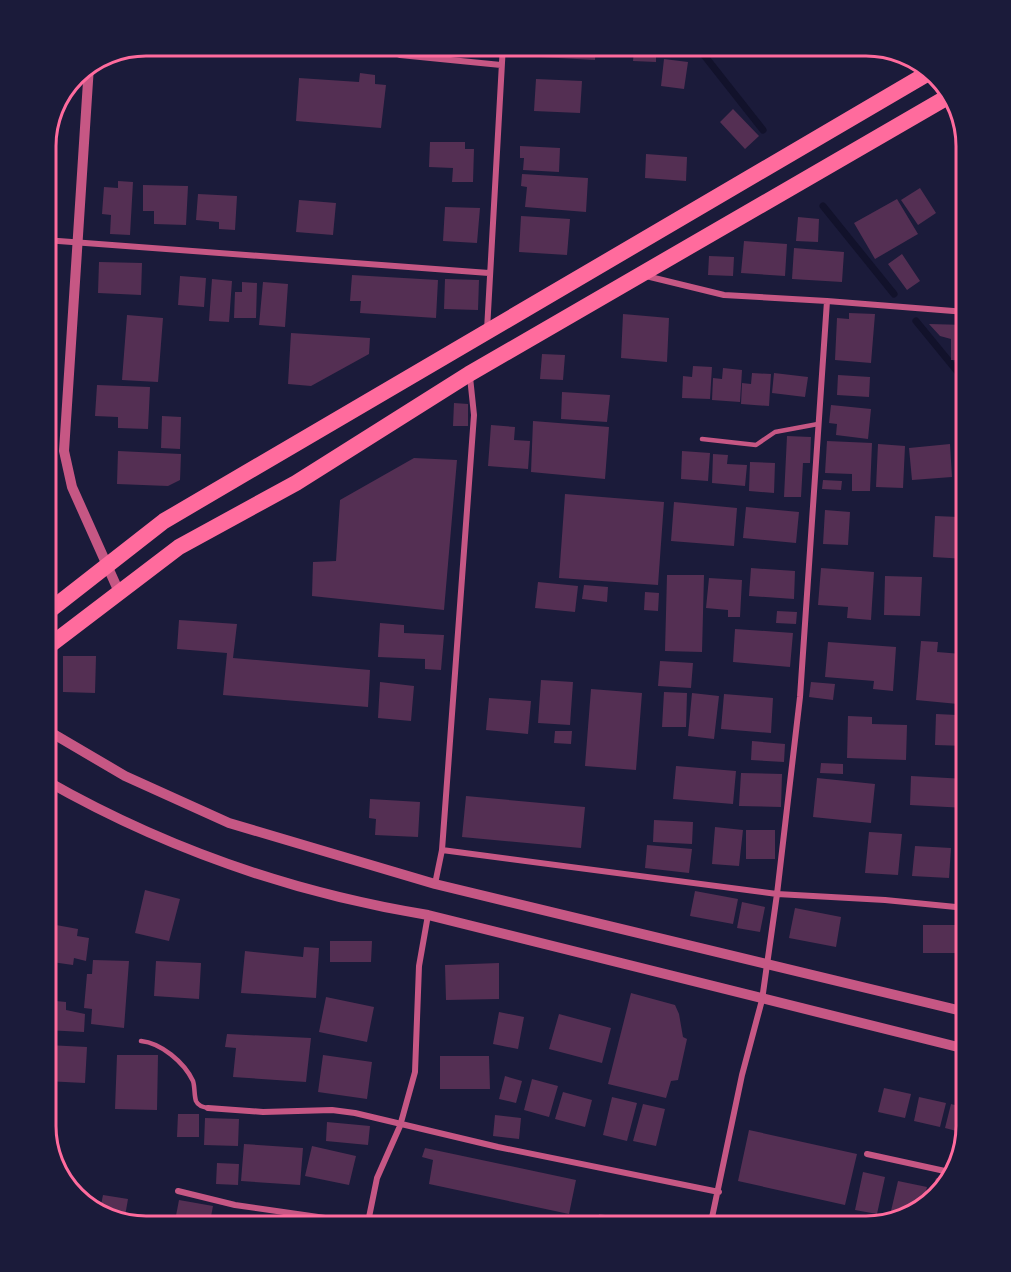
<svg xmlns="http://www.w3.org/2000/svg" width="1011" height="1272" font-family="'Open Sans',sans-serif">
<style>
.lines{fill:none;stroke-linecap:round;stroke-linejoin:round}
.stream{stroke:#12122b;stroke-width:7}
.building{fill:#542f53}
.service{stroke:#c65784;stroke-width:4.5}
.minor{stroke:#c65784;stroke-width:6}
.tertiary{stroke:#c65784;stroke-width:10}
.trunk{stroke:#ff6b9d;stroke-width:16}
.rim{fill:none;stroke:#ff6b9d;stroke-width:3}
</style>
<rect width="100%" height="100%" fill="#1b1b3a"/>
<g class="lines">
<path class="stream" d="M696,45L763,130
M823,206L894,294
M916,321L966,382"/>
</g>
<path class="building" d="M541,45H596L595,60L540,57Z
M614,45H656V62L633,61L634,50H614Z
M851,45H872L877,47L865,55Z
M664,59L688,62L684,89L661,86Z
M360,73L375,75V84L386,85L381,128L296,121L299,78L359,82Z
M536,79L582,81L580,113L534,111Z
M733,109L759,136L745,149L720,122Z
M430,142H465V149H474L473,182H452L453,168L429,167Z
M520,146L560,148L559,172L523,170L524,158H520Z
M646,154L687,157L686,181L645,178Z
M522,174L588,178L586,212L525,207L527,187L521,186Z
M118,181L133,182L130,235L110,234L111,215L102,214L104,187L118,188Z
M143,185L188,186L186,225L154,224V211H143Z
M920,188L936,213L918,225L901,200Z
M198,194L237,196L235,230L219,229V222L196,220Z
M897,199L918,234L875,259L854,223Z
M299,200L336,203L333,235L296,232Z
M445,207L480,208L477,243L443,241Z
M521,216L570,219L567,255L519,252Z
M798,217L819,219L818,242L796,241Z
M744,241L787,244L785,276L741,273Z
M794,248L844,252L842,282L792,279Z
M902,254L920,281L907,290L888,264Z
M709,256L734,257L733,276L708,275Z
M99,262L142,263L141,295L98,293Z
M352,275L438,280L436,318L360,313L361,301H350Z
M180,276L206,278L204,307L178,305Z
M212,279L232,281L229,322L209,321Z
M445,279L479,280L478,310L444,309Z
M242,282L257,283L256,318H234L235,292H242Z
M263,282L288,284L285,327L259,325Z
M849,313L875,314L871,363L835,360L837,318L849,319Z
M623,314L669,318L667,362L621,358Z
M127,315L163,318L158,382L122,380Z
M929,324L966,325V360H951V339L940,336Z
M291,333L370,338L369,354L311,386L288,384Z
M542,354L565,355L563,380L540,379Z
M693,366L712,367L710,399L682,398L683,376L692,377Z
M723,368L742,370L740,402L712,400L713,378L722,379Z
M752,373L771,374L769,406L741,404L742,383L751,384Z
M774,373L808,377L805,397L772,393Z
M838,375L870,377L869,397L837,395Z
M97,385L150,387L148,429L118,428V417L95,416Z
M562,392L610,395L607,422L561,419Z
M454,403L468,404V426H453Z
M831,405L871,409L868,439L836,435L837,424L829,423Z
M162,416L181,417L180,449L161,448Z
M533,421L609,427L605,479L531,472Z
M491,425L515,427L514,440L530,441L528,469L488,466Z
M787,436L811,437L810,463H803L801,497H784Z
M827,441L872,443L870,491H852V474L825,473Z
M878,444L905,446L903,488L876,487Z
M950,444L952,477L912,480L909,448Z
M958,450L966,451V484L956,483Z
M118,451L181,454L180,480L168,486L117,484Z
M682,451L710,453L708,481L681,479Z
M713,454L728,455L727,464L747,465L745,486L712,483Z
M414,458L457,460L444,610L312,596L313,562L336,561L340,500Z
M750,462L775,463L774,493L749,491Z
M823,480L842,481L841,490L822,489Z
M565,494L664,502L658,585L559,578Z
M674,502L737,508L734,546L671,541Z
M746,507L799,512L796,543L743,538Z
M825,510L850,512L848,545L823,544Z
M935,516L959,517V522H966V559L933,557Z
M751,568L795,571L794,599L749,596Z
M821,568L874,572L871,620L847,618L848,607L818,605Z
M667,575H704L702,652L665,651Z
M885,576L922,577L920,616L884,615Z
M709,578L742,580L740,617H728V610L706,608Z
M538,582L578,586L575,612L535,608Z
M584,585L608,587L607,602L582,599Z
M645,592L659,593L658,611L644,610Z
M777,611L797,612L796,624L776,623Z
M179,620L237,624L233,658L370,670L368,707L223,695L227,653L177,649Z
M380,623L404,625V633L444,635L441,670L425,669V659L378,657Z
M735,629L793,633L790,667L733,662Z
M921,641L938,642L937,652L962,654L958,704L916,700Z
M828,642L896,647L893,691L873,689L874,681L825,677Z
M63,656H96L95,693L63,692Z
M660,661L693,663L691,688L658,686Z
M541,680L573,682L570,725L538,723Z
M380,682L414,686L411,721L378,718Z
M811,682L835,684L833,700L809,697Z
M591,689L642,693L636,770L585,766Z
M664,692L687,693L686,727H662Z
M692,693L719,696L714,739L688,736Z
M724,694L773,698L771,733L721,729Z
M489,698L531,701L528,734L486,730Z
M936,714L957,715V718L966,719V746L935,745Z
M848,716L872,717V724L907,725L906,760L847,758Z
M555,731H572L571,744L554,743Z
M752,741L785,744L784,762L751,760Z
M821,763L843,764V774L820,773Z
M676,766L736,771L733,804L673,799Z
M741,773L782,774L781,807L739,806Z
M911,776L966,779V808L910,805Z
M817,778L875,784L871,823L813,817Z
M466,796L585,807L581,848L462,837Z
M370,799L420,802L418,837L375,835L376,819L369,818Z
M654,820L693,822L692,844L653,842Z
M715,827L743,830L739,866L712,864Z
M746,830H775V859H746Z
M869,832L902,834L898,875L865,873Z
M647,845L692,849L689,873L645,868Z
M915,846L951,848L949,878L912,876Z
M145,890L180,899L169,941L135,933Z
M695,891L738,899L733,924L690,916Z
M742,902L765,907L760,932L737,928Z
M795,908L841,917L836,947L789,938Z
M45,923L78,929L77,936L89,938L86,961L74,958L73,965L45,961Z
M923,925H966V953H923Z
M330,941H372L371,962H330Z
M304,947L319,948L316,998L241,993L245,951L303,957Z
M93,960L129,961L124,1028L91,1024L92,1009L84,1008L87,974H92Z
M156,961L201,963L199,999L154,996Z
M499,963V999L446,1000L445,965Z
M631,993L675,1005L679,1014L683,1037L687,1039L678,1080L671,1081L666,1098L608,1084Z
M326,997L374,1007L367,1042L319,1032Z
M46,1000L66,1002V1010L85,1014L84,1032L45,1030Z
M499,1012L524,1017L518,1049L493,1044Z
M559,1014L611,1028L602,1063L549,1049Z
M227,1034L311,1038L306,1082L233,1077L236,1048L225,1047Z
M47,1045L87,1047L85,1083L45,1081Z
M117,1055H158L157,1110L115,1109Z
M323,1055L372,1062L367,1099L318,1092Z
M440,1056H489L490,1089H440Z
M505,1076L522,1081L516,1103L499,1099Z
M532,1079L558,1086L549,1117L524,1110Z
M884,1088L911,1094L905,1118L878,1112Z
M563,1092L592,1100L585,1127L555,1119Z
M612,1097L637,1103L627,1141L603,1135Z
M919,1097L946,1103L940,1127L914,1121Z
M643,1104L665,1109L656,1146L633,1141Z
M951,1104L966,1108L964,1133L945,1128Z
M178,1114H199V1137H177Z
M495,1115L521,1118L519,1139L493,1136Z
M205,1118L239,1119L238,1146L204,1145Z
M327,1122L370,1126L368,1145L326,1141Z
M749,1130L857,1154L845,1205L738,1181Z
M244,1144L303,1148L300,1185L241,1181Z
M312,1146L356,1156L349,1185L305,1176Z
M425,1148L576,1180L569,1214L429,1184L433,1160L422,1157Z
M217,1163L239,1164L238,1185L216,1184Z
M863,1172L885,1177L877,1214L855,1210Z
M936,1178L948,1181L929,1201Z
M898,1181L927,1187L921,1210L907,1215L891,1211Z
M103,1195L128,1199L124,1222L99,1215Z
M179,1200L213,1206L209,1227L174,1226Z
M599,1214L674,1226V1227H597Z"/>
<g class="lines">
<path class="service" d="M702,439L756,445L775,432L818,424
M960,505L966,506
M141,1041C161,1043 184,1062 193,1081C195,1087 194,1095 196,1101C198,1106 203,1107 208,1108"/>
<path class="minor" d="M388,50L400,55L501,65
M45,240L489,273
M646,276L724,295L827,301L800,697L777,894L762,1000L742,1075L710,1227
M827,301L966,312
M487,330L503,45
M442,850L777,894L885,900L966,908
M435,884L442,850L474,415L470,377
M208,1108L263,1112L332,1110L355,1113L498,1147L719,1192
M867,1154L954,1173
M178,1191L235,1205L367,1224
M367,1227L377,1178L400,1126L415,1072L419,966L428,915"/>
<path class="tertiary" d="M89,66L64,451L72,487L119,592
M45,729L125,776L229,823L435,884L966,1012
M45,780C164,848 294,893 428,915L966,1049"/>
<path class="trunk" d="M45,614L164,521L930,72
M45,649L179,547L296,483L469,374L951,95"/>
</g>
<path d="M0 0H1011V1272H0ZM146 56H866A90 90 0 0 1 956 146V1126A90 90 0 0 1 866 1216H146A90 90 0 0 1 56 1126V146A90 90 0 0 1 146 56Z" fill="#1b1b3a" fill-rule="evenodd"/>
<path class="rim" d="M146 56H866A90 90 0 0 1 956 146V1126A90 90 0 0 1 866 1216H146A90 90 0 0 1 56 1126V146A90 90 0 0 1 146 56Z"/>
</svg>
